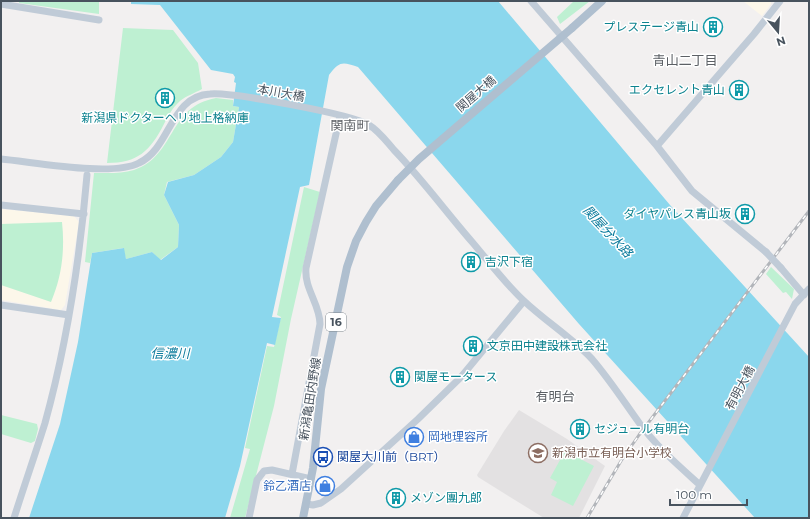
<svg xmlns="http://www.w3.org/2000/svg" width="810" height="519" font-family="Montserrat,'Noto Sans JP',sans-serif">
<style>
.commercial{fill:#fcf7ea}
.education{fill:#e3e1e2}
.green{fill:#bef0d2}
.water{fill:#8bd7ed}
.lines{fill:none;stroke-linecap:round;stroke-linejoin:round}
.secondary{stroke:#c0cbd7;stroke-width:7}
.primary{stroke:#afbfcf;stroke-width:8}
.rail-casing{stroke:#b2b5ba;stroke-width:3}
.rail{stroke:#fff;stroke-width:1.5;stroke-dasharray:4.5;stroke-linecap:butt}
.secondary-bridge{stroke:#c0cbd7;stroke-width:7}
.primary-bridge{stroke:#afbfcf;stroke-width:8}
.labels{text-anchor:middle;stroke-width:3;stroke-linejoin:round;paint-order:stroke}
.shield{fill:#fff;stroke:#7f878e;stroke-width:1}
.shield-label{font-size:11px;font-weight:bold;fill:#48535e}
.culture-label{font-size:12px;fill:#0d838f;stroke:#fff;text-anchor:start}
.street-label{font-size:12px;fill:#48535e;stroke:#fff}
.shop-label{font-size:12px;fill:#366cbe;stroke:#fff;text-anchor:start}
.education-label{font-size:12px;fill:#785e54;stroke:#fff;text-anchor:start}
.transit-label{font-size:12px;fill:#164399;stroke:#fff;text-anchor:start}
.neighbourhood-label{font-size:13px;fill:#5c6065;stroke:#fff}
.water-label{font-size:13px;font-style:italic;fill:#0c7c9d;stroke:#fff}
</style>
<rect width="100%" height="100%" fill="#f2f0f0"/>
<path class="commercial" d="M743,1H771V4L762,16Z
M1,209L74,216L79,222L65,305L61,310L1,300Z"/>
<path class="education" d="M519,410L567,439L605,466L579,518H544L478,477L477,475L504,431Z"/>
<path class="green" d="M19,1H99V14L19,3Z
M574,1H590L560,24L557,17Z
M123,28L173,30L198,63L202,89C195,93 186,96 180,101C173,107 168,116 164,124C150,151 138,163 107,163Z
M216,98L233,100V106L239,107L233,142L221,157L194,175L167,182L164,195L179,225L178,247L160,260L152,252L126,259L123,248L92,253L90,263L85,262L94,173C107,173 121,174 134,170C176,156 167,107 216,98Z
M304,187L320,192L291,319L274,406L245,518H230L250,449L245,448L267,346L274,347L281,317L277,315Z
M62,222C65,250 62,276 51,302L1,285V224Z
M771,267L794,289L792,299L786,292L783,293L766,274Z
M1,415L37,424L38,429L35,441L31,443L1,434Z
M565,451L594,466L573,506L551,495L557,482L550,478Z"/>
<path class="water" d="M131,1H498L670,205L809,357V518H755L579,324L358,67C342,62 340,61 329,75L309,185L300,187L272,317L281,318L275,345L267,343L240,466L225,518H29L60,424L78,342L92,253L124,248L126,259L152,252L161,260L178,247L179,225L164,195L168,182L194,175L221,157L233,142L239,107L233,106L236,83L234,82L235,77L233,74L211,70L160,5L131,4Z"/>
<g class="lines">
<path class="secondary" d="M531,1L657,146L692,191L766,252
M1,4L99,20
M657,146L754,34L780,1
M1,159C34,162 112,177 139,163C171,148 170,96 210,94C232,92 351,114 369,125C379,131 386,141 394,150C422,179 446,212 473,243C489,262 505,283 523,300C545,321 571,337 592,359C610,380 624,402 640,424C657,447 679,466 700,485
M1,205L84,214
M781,268L804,295
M1,305L69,315
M292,474L320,324C320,304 304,289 306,268L340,116
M306,504L313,505L321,503L341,489L418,419L461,377L524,301
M14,518C24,486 35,455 45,423C67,343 80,258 87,175
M249,518L257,480L264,471L272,470L311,479
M683,518L795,304L809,289"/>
<path class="primary" d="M572,28L602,1
M303,518L313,468L321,389L347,267L356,241L366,222L376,206L398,180"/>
<defs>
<path id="rail" d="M587,518L621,461L639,435L809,211"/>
</defs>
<use href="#rail" class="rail-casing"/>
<use href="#rail" class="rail"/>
<path class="secondary-bridge" d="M766,252L781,268"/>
<path class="primary-bridge" d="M398,180L419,159L572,28"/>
</g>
<defs>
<symbol id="building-ring" viewBox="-11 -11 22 22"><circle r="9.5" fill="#fff" stroke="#0f9aa8" stroke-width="1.5"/><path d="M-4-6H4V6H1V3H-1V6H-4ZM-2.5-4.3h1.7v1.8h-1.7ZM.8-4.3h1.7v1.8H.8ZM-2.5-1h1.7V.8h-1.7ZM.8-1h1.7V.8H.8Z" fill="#0f9aa8"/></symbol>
<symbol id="shop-ring" viewBox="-11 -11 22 22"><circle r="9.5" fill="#fff" stroke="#3f7fe0" stroke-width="1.5"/><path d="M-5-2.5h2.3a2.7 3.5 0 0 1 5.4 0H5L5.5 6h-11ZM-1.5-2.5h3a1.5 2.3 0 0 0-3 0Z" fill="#3f7fe0"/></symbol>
<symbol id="school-ring" viewBox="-11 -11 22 22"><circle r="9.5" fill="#fff" stroke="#8d6e63" stroke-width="1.5"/><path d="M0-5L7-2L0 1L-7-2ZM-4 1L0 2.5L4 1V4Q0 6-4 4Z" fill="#8d6e63"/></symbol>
<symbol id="bus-ring" viewBox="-11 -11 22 22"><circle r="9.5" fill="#fff" stroke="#1a4fb4" stroke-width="1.5"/><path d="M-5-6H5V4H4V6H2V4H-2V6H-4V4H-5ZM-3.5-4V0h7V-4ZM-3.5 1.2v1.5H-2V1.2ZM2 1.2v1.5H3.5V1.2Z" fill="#1a4fb4"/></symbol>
</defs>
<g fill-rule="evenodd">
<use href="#building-ring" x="702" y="16" width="22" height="22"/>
<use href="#building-ring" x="728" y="79" width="22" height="22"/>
<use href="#building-ring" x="154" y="87" width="22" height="22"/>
<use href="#building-ring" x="734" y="203" width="22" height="22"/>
<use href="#building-ring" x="460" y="251" width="22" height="22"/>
<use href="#building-ring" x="462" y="335" width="22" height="22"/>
<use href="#building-ring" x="389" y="366" width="22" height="22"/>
<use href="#building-ring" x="569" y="418" width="22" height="22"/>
<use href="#shop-ring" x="403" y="426" width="22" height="22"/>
<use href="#school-ring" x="527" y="442" width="22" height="22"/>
<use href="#bus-ring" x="312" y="446" width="22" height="22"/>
<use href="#shop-ring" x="314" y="475" width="22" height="22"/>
<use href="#building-ring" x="385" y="487" width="22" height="22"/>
</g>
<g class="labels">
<rect class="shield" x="326" y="313" width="20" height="18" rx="3"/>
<g class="shield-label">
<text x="336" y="326">16</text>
</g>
<g class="culture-label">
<text x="699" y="31" text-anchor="end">プレステージ青山</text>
<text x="725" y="94" text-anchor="end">エクセレント青山</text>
<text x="165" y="122" text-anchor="middle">新潟県ドクターヘリ地上格納庫</text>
<text x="731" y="218" text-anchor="end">ダイヤパレス青山坂</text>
<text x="485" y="266">吉沢下宿</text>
<text x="487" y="350">文京田中建設株式会社</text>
<text x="414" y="381">関屋モータース</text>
<text x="594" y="433">セジュール有明台</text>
<text x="410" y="502">メゾン團九郎</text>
</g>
<g class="street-label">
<text transform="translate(281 93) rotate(10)" y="4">本川大橋</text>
<text transform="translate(476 94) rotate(-41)" y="4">関屋大橋</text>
<text transform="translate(740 388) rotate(-62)" y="4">有明大橋</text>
<text transform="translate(310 399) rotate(-81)" y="4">新潟亀田内野線</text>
</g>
<g class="shop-label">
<text x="428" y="441">岡地理容所</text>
<text x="311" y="490" text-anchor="end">鈴乙酒店</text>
</g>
<g class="education-label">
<text x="552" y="457">新潟市立有明台小学校</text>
</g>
<g class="transit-label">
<text x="337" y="461">関屋大川前（BRT）</text>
</g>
<g class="neighbourhood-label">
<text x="685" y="65">青山二丁目</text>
<text x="350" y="130">関南町</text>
<text x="555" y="401">有明台</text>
</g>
<g class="water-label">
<text transform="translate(608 231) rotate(47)" y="5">関屋分水路</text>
<text x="170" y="358">信濃川</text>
</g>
</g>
<rect width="810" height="519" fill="none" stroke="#48535e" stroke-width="4"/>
<g transform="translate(778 32) rotate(162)" stroke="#ffffff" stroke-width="3" paint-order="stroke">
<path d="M0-3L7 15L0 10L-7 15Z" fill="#48535e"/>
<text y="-6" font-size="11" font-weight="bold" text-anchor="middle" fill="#48535e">N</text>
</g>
<path d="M670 499v6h77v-6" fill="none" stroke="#48535e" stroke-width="2"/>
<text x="676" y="499" font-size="12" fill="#48535e" stroke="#ffffff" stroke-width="3" paint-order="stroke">100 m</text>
</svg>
